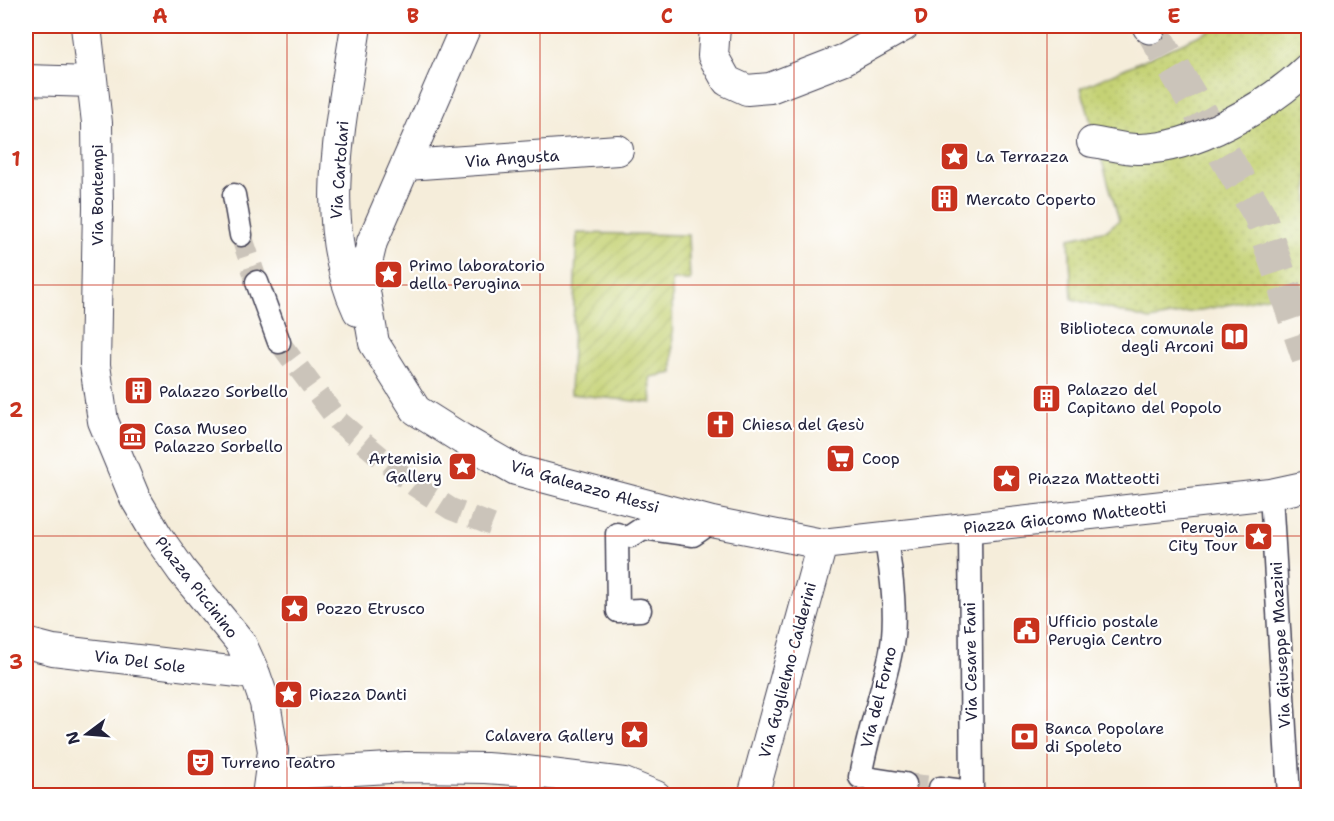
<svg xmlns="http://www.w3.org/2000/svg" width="1334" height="821" font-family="'Shantell Sans',sans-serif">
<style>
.grass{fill:url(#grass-dots);stroke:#747a58;stroke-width:1.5}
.garden{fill:url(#garden-furrows);stroke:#747a58;stroke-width:1.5}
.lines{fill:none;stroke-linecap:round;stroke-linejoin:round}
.pedestrian-tunnel{stroke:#cbc4ba;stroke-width:22;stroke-dasharray:22 11;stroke-linecap:butt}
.tertiary-tunnel{stroke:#cbc4ba;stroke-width:33;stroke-dasharray:33 16;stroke-linecap:butt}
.pedestrian-casing{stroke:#424053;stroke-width:25}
.minor-casing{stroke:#424053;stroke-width:32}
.tertiary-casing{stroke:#424053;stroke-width:35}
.pedestrian{stroke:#fff;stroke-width:22}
.minor{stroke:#fff;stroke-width:30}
.tertiary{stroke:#fff;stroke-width:33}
.grid{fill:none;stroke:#c8321e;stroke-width:1.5;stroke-opacity:0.55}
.labels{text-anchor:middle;stroke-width:4.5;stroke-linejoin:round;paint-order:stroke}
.poi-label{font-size:16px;fill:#22223b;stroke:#fff;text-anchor:start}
.street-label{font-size:16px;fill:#22223b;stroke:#fff}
.neatline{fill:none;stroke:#c8321e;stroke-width:2}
.grid-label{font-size:20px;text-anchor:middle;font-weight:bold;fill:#c8321e}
</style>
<defs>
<pattern id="grass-dots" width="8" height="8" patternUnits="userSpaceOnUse" patternTransform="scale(1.5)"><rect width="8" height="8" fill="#c5d274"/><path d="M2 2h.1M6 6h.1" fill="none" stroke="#a9b465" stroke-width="1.8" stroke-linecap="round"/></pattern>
<pattern id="garden-furrows" width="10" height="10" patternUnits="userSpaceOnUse" patternTransform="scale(1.5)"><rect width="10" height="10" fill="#c5d274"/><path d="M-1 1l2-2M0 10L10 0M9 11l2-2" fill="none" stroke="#a9b465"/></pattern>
</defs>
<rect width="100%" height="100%" fill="#fff"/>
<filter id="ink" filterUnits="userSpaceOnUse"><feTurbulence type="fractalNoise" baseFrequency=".0167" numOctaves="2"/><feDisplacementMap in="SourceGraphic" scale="12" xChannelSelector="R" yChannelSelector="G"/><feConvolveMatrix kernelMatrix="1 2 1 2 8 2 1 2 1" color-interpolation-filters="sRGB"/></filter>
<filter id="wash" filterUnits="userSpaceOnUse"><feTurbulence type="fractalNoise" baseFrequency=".008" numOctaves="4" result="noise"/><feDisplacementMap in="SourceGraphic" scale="24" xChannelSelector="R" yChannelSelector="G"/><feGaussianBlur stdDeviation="1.35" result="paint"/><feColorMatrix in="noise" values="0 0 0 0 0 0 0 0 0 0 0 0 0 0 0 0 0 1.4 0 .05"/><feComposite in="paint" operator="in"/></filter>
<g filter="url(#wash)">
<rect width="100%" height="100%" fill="#f5edda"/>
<path class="grass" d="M1220,26H1308V289L1150,320L1072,299L1069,238L1107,230L1119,220L1081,88Z"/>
<path class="garden" d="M577,233L688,235L690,280H672L673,373L650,377L652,403L570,394Z"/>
</g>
<g filter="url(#ink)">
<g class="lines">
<path class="pedestrian-tunnel" d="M241,235L257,282
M279,342L339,422L415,486L451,509L492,525
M905,784L940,788"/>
<path class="tertiary-tunnel" d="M1150,27L1260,216L1308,358"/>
<defs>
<path id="pedestrian" d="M234,195L241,235
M257,282L279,342
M1271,494L1289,796
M970,528L972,796
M617,534L618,611L640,610
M631,536L643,528L693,535L712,522
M885,537C892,572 898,622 890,656C881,697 867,736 860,777L905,784
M526,771L531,792L535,796
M940,788L972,792"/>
<path id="minor" d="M86,26L97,123L98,207L95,365L103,421L135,498L158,537L182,571L241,643L255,674L265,703L273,751L267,796
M356,26C342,119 316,222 358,311
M466,26L372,242L363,280L374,343L416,410L462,439L516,470L712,522L822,544L1271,494L1308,486
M715,26L713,56L727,81L747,90L770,88L845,59L904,26
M26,80L92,82
M1092,142C1107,144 1123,149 1137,149C1194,150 1268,106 1308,68
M407,165L618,150
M26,643L53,650L255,674
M271,775L406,767L486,768L526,771L624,783L656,796
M753,796L822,544"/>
<path id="tertiary" d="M1149,26L1150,27"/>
</defs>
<use href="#pedestrian" class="pedestrian-casing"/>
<use href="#minor" class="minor-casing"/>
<use href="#tertiary" class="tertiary-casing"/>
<use href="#pedestrian" class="pedestrian"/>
<use href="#minor" class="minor"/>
<use href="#tertiary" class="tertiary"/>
</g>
</g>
<path class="grid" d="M287,26V796M540,26V796M794,26V796M1047,26V796M26,285H1308M26,536H1308"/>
<defs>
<symbol id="sight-square" viewBox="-11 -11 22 22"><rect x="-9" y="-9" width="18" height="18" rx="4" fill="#c8321e" stroke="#fff"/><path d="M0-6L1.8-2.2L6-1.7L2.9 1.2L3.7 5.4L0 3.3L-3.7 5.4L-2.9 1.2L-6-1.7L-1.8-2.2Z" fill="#fff"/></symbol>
<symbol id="building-square" viewBox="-11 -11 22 22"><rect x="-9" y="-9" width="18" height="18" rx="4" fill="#c8321e" stroke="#fff"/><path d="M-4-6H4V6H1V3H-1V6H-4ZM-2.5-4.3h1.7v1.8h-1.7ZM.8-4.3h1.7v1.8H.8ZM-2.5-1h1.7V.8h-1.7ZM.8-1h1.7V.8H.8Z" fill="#fff"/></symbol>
<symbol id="library-square" viewBox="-11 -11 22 22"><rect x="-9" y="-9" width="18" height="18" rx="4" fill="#c8321e" stroke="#fff"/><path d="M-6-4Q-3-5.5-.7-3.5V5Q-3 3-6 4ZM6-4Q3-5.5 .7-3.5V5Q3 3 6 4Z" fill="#fff"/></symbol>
<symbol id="church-square" viewBox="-11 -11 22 22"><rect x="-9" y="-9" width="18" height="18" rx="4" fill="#c8321e" stroke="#fff"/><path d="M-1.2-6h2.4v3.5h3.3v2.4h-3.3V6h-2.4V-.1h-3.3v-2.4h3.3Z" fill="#fff"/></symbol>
<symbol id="museum-square" viewBox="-11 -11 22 22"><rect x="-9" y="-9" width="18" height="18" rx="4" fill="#c8321e" stroke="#fff"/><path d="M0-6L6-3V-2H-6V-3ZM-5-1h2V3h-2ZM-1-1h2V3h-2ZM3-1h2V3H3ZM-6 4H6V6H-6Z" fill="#fff"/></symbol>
<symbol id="supermarket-square" viewBox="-11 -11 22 22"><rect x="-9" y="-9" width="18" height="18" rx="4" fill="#c8321e" stroke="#fff"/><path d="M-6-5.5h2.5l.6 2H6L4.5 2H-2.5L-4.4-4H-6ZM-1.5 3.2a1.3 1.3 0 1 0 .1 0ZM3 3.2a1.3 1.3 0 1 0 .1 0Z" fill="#fff"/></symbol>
<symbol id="civic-square" viewBox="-11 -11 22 22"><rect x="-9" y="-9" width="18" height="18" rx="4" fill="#c8321e" stroke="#fff"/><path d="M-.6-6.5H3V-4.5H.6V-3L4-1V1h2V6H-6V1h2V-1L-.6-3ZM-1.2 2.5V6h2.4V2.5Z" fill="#fff"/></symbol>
<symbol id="bank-square" viewBox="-11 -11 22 22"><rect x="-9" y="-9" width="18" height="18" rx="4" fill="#c8321e" stroke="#fff"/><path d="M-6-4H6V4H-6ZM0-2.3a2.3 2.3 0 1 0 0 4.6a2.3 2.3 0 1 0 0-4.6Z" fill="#fff"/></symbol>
<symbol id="theatre-square" viewBox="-11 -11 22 22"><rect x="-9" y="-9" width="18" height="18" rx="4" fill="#c8321e" stroke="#fff"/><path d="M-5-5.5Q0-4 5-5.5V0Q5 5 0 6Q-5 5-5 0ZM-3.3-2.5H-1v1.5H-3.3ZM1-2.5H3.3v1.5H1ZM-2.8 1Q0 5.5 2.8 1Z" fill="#fff"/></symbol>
</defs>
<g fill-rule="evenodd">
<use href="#sight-square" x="938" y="140" width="33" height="33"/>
<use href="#building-square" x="928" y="182" width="33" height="33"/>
<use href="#sight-square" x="372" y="258" width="33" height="33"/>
<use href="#library-square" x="1218" y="320" width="33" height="33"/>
<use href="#building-square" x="122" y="374" width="33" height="33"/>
<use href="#building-square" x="1030" y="382" width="33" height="33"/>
<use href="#church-square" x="704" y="408" width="33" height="33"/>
<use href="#museum-square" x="116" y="420" width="33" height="33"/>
<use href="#supermarket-square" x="824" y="442" width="33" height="33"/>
<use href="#sight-square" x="446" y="450" width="33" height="33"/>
<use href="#sight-square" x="990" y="462" width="33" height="33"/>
<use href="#sight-square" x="1242" y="520" width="33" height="33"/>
<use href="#sight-square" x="278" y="592" width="33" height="33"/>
<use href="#civic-square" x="1010" y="614" width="33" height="33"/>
<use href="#sight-square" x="272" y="678" width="33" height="33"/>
<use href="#sight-square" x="618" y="718" width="33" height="33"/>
<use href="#bank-square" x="1008" y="720" width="33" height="33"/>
<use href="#theatre-square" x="184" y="746" width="33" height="33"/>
</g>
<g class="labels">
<g class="poi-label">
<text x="976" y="162">La Terrazza</text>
<text x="966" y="205">Mercato Coperto</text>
<text x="409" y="271">Primo laboratorio<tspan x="409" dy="18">della Perugina</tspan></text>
<text x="1214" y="334" text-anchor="end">Biblioteca comunale<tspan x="1214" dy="18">degli Arconi</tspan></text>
<text x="1067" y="395">Palazzo del<tspan x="1067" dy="18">Capitano del Popolo</tspan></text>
<text x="159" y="397">Palazzo Sorbello</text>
<text x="742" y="430">Chiesa del Gesù</text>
<text x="154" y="434">Casa Museo<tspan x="154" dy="18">Palazzo Sorbello</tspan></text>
<text x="442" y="464" text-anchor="end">Artemisia<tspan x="442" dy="18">Gallery</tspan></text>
<text x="862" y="464">Coop</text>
<text x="1028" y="484">Piazza Matteotti</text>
<text x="1238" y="533" text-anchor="end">Perugia<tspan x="1238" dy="18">City Tour</tspan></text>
<text x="316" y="614">Pozzo Etrusco</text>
<text x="1048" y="627">Ufficio postale<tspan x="1048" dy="18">Perugia Centro</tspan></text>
<text x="309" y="700">Piazza Danti</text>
<text x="1045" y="734">Banca Popolare<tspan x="1045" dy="18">di Spoleto</tspan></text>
<text x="614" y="741" text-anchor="end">Calavera Gallery</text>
<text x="221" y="768">Turreno Teatro</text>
</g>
<g class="street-label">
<text transform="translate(512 158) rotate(-4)" y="6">Via Angusta</text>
<text transform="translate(339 170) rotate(-86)" y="6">Via Cartolari</text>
<text transform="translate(97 195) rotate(-90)" y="6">Via Bontempi</text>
<text transform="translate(585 486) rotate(16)" y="6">Via Galeazzo Alessi</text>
<text transform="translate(1065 517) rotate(-6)" y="6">Piazza Giacomo Matteotti</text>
<text transform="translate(197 587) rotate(52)" y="6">Piazza Piccinino</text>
<text transform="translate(1280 645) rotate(-93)" y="6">Via Giuseppe Mazzini</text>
<text transform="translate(140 661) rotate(7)" y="6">Via Del Sole</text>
<text transform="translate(970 662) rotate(-91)" y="6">Via Cesare Fani</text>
<text transform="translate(787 670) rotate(-75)" y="6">Via Guglielmo Calderini</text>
<text transform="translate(878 697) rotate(-76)" y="6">Via del Forno</text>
</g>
</g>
<rect width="1334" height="821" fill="none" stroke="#fff" stroke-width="66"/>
<g transform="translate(87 734) rotate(254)" stroke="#ffffff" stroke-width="4.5" paint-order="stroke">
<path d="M0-4.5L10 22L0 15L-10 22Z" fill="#22223b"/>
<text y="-9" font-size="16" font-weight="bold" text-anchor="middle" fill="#22223b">N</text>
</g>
<rect x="33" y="33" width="1268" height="755" class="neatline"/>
<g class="grid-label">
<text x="160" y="23">A</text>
<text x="413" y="23">B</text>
<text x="667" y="23">C</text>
<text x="921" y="23">D</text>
<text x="1174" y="23">E</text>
<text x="16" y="166">1</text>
<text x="16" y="417">2</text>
<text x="16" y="669">3</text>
</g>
</svg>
